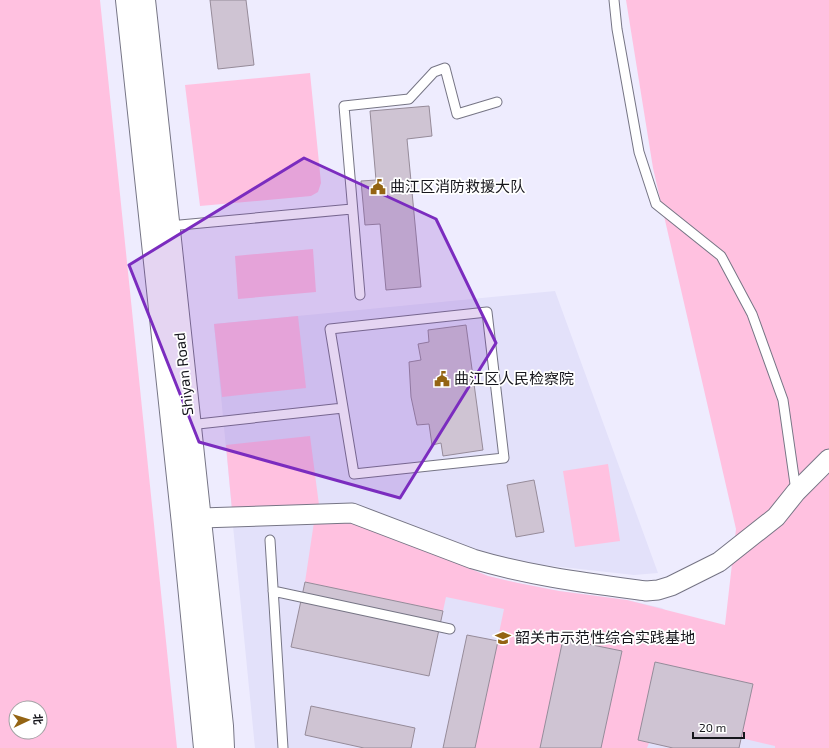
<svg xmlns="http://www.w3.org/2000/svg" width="829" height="748" font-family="'Exo 2','Noto Sans SC',sans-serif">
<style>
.built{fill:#e3e1fa}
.green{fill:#ffc1e0;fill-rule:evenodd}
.building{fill:#cfc4d3;stroke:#968b99}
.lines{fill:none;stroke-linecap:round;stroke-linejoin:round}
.lane-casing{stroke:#767585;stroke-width:11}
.street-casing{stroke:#767585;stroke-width:21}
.primary-casing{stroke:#767585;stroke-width:24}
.lane{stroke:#fff;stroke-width:9}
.street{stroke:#fff;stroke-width:19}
.primary{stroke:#fff;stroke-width:22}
.marked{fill:#7b2cbf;fill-opacity:0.2;stroke:#7b2cbf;stroke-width:3;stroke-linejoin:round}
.labels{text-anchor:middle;stroke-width:3.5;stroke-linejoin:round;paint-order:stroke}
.poi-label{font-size:15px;fill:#16161c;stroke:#fff;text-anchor:start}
.street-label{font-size:15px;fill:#16161c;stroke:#fff}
</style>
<rect width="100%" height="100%" fill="#eeecfe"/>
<path class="built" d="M555,291L658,573L634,575L525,563L475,550L361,507L232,510L214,324Z
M343,520L358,523L488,576L518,583L559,591L627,600L662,608L792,693L775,748H255L233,526Z"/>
<path class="green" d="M0,0H100L177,748H0ZM16,708H40V732H16Z
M626,0H829V748H775V746L741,738L753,684L655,662L638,740L649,743L647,748H601L622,651L563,639L540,748H475L504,609L446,597L443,611L305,582L314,522L343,520L358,523L488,576L518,583L559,591L627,600L725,625L736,529L653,168Z
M310,73L321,183L318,192L311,196L200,206L185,85Z
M313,249L316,292L238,299L235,256Z
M298,316L306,388L222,397L214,324Z
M310,436L319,505L232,510L226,445Z
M608,464L620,541L575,547L563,471Z"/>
<path class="building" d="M210,0H246L254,65L218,69Z
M429,106L432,136L407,139L421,287L386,290L380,224L365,225L361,181L376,180L370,111Z
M466,325L483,450L443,456L441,443L432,445L429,424L417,425L411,397L409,362L421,360L418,344L429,342L428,330Z
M534,480L544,532L516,537L507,485Z
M305,582L443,611L429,676L291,647Z
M467,635L498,641L475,748H443Z
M563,639L622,651L601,748H540Z
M655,662L753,684L739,748H673L638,740Z
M311,706L415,728L411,748H364L305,735Z"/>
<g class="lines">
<defs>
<path id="lane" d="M614,0L617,29L639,152L656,204L721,256L752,314L783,400L796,491
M169,226L352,209
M360,295L344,106L409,99L434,72L445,68L457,114L497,102
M487,312L504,458L354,474L330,329Z
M189,425L343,408
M270,540L283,748
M273,591L450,629"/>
<path id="street" d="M201,518L352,513L473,559C530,576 587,583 646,591L658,590L671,586L719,562L776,517L796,492L829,459"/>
<path id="primary" d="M127,0L183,524L205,748
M144,0C170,242 197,484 222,726L223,748"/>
</defs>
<use href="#lane" class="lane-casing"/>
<use href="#street" class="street-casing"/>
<use href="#primary" class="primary-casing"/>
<use href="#lane" class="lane"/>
<use href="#street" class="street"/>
<use href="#primary" class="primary"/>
</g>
<path class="marked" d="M304,158L436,219L496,343L400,498L199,442L129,265Z"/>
<defs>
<symbol id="civic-bare" viewBox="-9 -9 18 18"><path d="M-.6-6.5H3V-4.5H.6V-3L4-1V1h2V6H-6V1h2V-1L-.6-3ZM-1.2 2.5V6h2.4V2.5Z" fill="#946413" stroke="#fff" stroke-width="2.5" paint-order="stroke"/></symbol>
<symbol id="university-bare" viewBox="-9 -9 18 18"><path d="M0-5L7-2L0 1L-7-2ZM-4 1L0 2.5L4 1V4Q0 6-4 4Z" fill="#946413" stroke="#fff" stroke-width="2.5" paint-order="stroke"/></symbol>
</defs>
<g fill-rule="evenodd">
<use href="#civic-bare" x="367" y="176" width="22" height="22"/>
<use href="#civic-bare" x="431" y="368" width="22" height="22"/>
<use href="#university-bare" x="492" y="627" width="22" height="22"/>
</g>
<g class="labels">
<g class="poi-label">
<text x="390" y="192">曲江区消防救援大队</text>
<text x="454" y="384">曲江区人民检察院</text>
<text x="515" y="643">韶关市示范性综合实践基地</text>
</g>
<g class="street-label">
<text transform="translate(184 374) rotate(-96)" y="5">Shiyan Road</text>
</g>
</g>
<g transform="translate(28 720) rotate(86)"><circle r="19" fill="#ffffff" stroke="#a2a2a4"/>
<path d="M0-3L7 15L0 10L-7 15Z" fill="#946413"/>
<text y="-6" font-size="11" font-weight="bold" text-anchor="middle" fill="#16161c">北</text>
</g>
<path d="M693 732v6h51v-6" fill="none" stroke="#16161c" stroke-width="2"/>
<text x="699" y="732" font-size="12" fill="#16161c" stroke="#ffffff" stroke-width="3" paint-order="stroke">20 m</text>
</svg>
